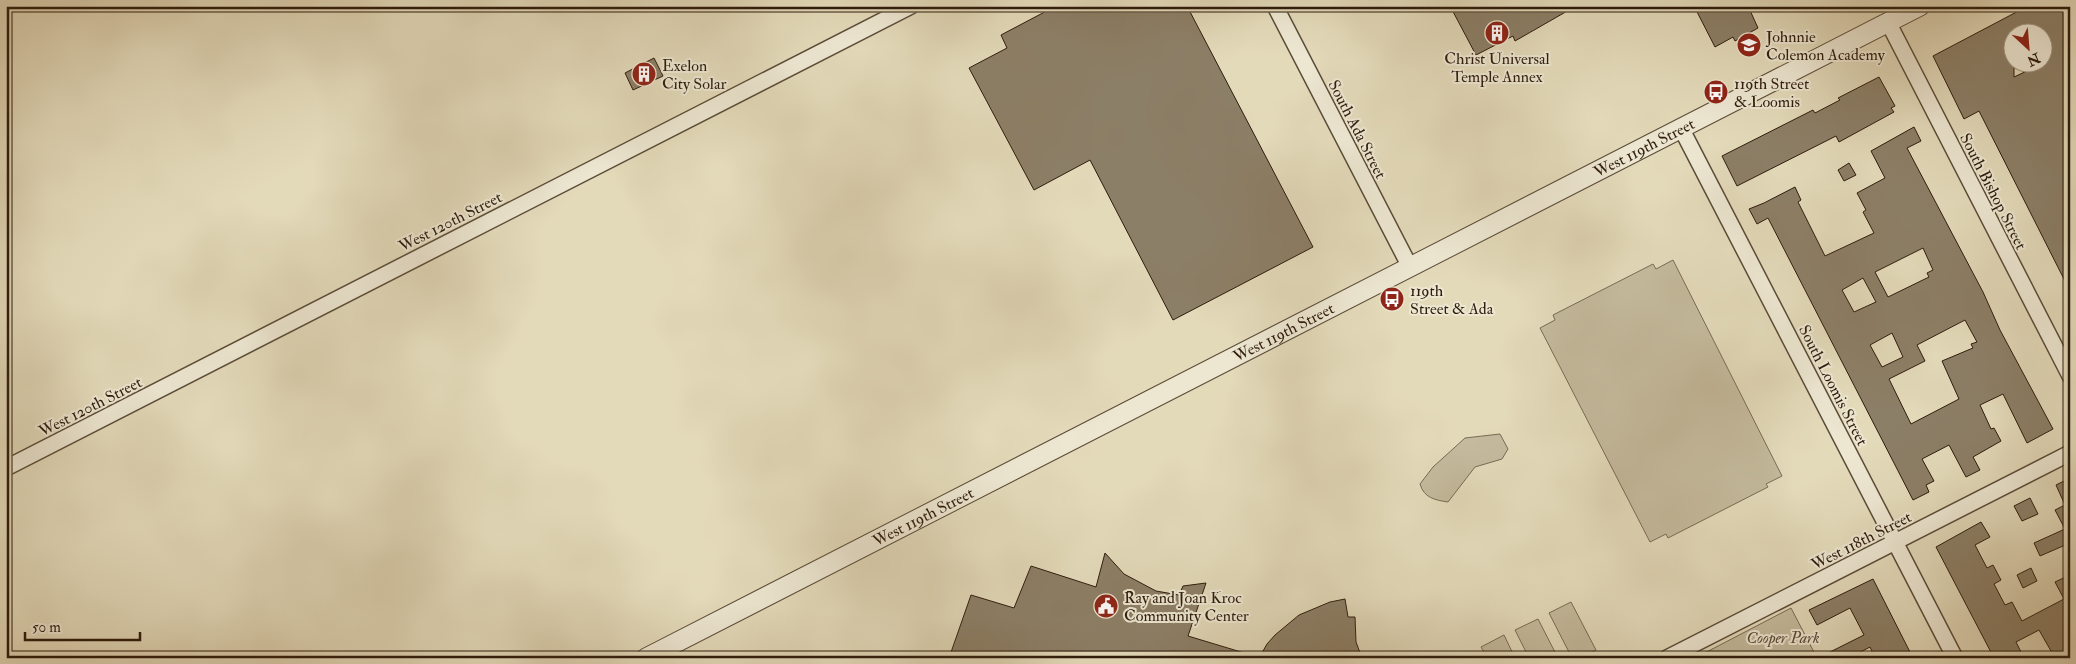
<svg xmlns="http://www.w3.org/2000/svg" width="2076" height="664" font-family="'IM FELL Double Pica',serif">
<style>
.green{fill:#c4ba9d;stroke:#796b55}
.building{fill:#8c7f67;stroke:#2e1c0d;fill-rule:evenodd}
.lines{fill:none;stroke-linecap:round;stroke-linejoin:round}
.minor-casing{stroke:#5b4c38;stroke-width:18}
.tertiary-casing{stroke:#5b4c38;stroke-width:21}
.minor{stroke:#ede7d2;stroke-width:15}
.tertiary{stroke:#ede7d2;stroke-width:19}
.labels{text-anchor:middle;stroke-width:4;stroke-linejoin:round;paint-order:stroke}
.poi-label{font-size:16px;fill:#2e1c0d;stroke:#ede7d2;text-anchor:start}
.street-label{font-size:16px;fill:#2e1c0d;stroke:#ede7d2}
.park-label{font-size:16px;font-style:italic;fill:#5b4b38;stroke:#ede7d2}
</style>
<rect width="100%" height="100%" fill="#e3daba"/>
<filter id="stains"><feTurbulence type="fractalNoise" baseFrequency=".004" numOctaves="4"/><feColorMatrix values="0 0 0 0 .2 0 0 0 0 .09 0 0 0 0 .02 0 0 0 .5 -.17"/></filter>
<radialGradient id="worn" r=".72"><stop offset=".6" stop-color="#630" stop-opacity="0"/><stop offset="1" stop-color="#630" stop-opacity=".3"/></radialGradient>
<path class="green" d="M1673,260L1782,476L1766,484L1768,487L1668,538L1666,534L1650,542L1540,328L1555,320L1553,315L1653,264L1656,269Z
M1500,434L1508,449L1502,459L1475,467L1448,502C1435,500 1424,498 1420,484L1433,467L1465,438Z
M1571,602L1596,650L1580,658H1572L1549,613Z
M1791,608L1817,658H1695Z
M1538,619L1558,658H1529L1515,630Z
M1504,635L1515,658H1487L1481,647Z"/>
<path class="building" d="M1056,6H1187L1313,247L1173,320L1090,160L1034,190L969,68L1007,48L1001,35Z
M1450,6H1576L1515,41L1513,36L1476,55Z
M1694,6H1748L1758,28L1735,41L1733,37L1715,47Z
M2028,6H2067L2070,12V291L1979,111L1964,119L1933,56ZM2014,32H2044V63L2014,77Z
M654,58L663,76L633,90L625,73Z
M1879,77L1895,106L1891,108L1894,112L1839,142L1836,136L1737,186L1722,156L1813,110L1815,113L1840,100L1838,98Z
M1914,127L1921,141L1907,148L1983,292L2000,330L2053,429L2027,443L2003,394L1980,405L1991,429L1994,428L2001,441L1973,457L1980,470L1966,477L1949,445L1922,459L1934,481L1926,485L1929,492L1913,500L1768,218L1757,224L1749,209L1764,203L1795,187L1801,200L1798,202L1825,256L1874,233L1863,212L1866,210L1857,193L1885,178L1871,151ZM1923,248L1933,270L1927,273L1929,277L1888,297L1875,272ZM1863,278L1876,302L1854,312L1842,290ZM1965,320L1977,342L1971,344L1973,348L1942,361L1959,399L1911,424L1889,379L1925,361L1917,345ZM1892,333L1903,357L1882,367L1870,345Z
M1849,163L1856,175L1844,181L1838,170Z
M2070,478V543L2040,556L2034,543L2065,529L2055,510L2065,505L2056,485Z
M2030,498L2038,514L2022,521L2014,506Z
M1981,522L1990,537L1975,545L1987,568L1993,565L2001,580L1994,584L2005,605L2012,602L2022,621L2064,599L2055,582L2070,575V658H2055L2039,630L2016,642L2024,658H1994L1936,547Z
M1105,553L1124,574L1156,591L1179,595L1183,586L1206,583L1188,636L1251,655L1250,658H949L971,595L1014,608L1031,566L1096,587Z
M2031,568L2037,581L2023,588L2017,575Z
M1873,579L1913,658H1875L1870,647L1849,658H1818L1864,635L1850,608L1817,625L1809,610Z
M1345,599L1348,617H1355L1356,642L1362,658H1259L1267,644L1275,635L1299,615L1330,602Z"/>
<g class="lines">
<defs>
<path id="minor" d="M1275,6L1410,267
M1888,22L2070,376
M1681,128L1955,658
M6,468L911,6
M1667,658L2070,453"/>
<g id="tertiary">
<path id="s1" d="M646,658L1920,6"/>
</g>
</defs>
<use href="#minor" class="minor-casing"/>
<use href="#tertiary" class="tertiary-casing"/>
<use href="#minor" class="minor"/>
<use href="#tertiary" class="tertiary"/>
</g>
<defs>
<symbol id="building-disc" viewBox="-11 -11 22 22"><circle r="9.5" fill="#8f2418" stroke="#ede7d2"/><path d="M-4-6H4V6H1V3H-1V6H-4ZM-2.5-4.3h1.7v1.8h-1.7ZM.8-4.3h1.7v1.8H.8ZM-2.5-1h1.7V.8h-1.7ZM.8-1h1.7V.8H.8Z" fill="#fff"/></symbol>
<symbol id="school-disc" viewBox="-11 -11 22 22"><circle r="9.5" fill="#8f2418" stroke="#ede7d2"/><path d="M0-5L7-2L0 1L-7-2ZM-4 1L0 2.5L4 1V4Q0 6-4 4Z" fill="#fff"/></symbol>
<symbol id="bus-disc" viewBox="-11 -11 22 22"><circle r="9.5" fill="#8f2418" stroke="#ede7d2"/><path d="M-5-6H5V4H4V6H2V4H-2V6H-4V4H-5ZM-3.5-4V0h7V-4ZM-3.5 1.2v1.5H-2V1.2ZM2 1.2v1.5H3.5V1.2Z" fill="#fff"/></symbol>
<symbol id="civic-disc" viewBox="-11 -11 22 22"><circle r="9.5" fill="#8f2418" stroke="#ede7d2"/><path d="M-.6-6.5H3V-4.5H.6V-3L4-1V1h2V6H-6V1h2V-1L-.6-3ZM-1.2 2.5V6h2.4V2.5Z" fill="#fff"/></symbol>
</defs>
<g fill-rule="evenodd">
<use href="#building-disc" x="1483" y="19" width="28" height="28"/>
<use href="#school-disc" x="1735" y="31" width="28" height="28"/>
<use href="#building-disc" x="630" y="60" width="28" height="28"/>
<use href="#bus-disc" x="1702" y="78" width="28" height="28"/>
<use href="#bus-disc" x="1378" y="285" width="28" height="28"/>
<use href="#civic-disc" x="1092" y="592" width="28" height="28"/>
</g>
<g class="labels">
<g class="poi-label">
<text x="1766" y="42">Johnnie<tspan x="1766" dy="18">Colemon Academy</tspan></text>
<text x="1497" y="64" text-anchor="middle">Christ Universal<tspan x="1497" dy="18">Temple Annex</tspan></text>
<text x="662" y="71">Exelon<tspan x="662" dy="18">City Solar</tspan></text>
<text x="1734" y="89">119th Street<tspan x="1734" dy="18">&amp; Loomis</tspan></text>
<text x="1410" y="296">119th<tspan x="1410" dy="18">Street &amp; Ada</tspan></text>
<text x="1124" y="603">Ray and Joan Kroc<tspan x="1124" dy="18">Community Center</tspan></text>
</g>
<g class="street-label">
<text transform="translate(1358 129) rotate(63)" y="6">South Ada Street</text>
<text dy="6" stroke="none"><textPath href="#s1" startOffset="1121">West 119th Street</textPath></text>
<text transform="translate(1994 191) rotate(63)" y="6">South Bishop Street</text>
<text transform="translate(450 221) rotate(-27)" y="6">West 120th Street</text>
<text dy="6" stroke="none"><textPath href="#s1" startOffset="716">West 119th Street</textPath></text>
<text transform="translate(1834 385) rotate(63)" y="6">South Loomis Street</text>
<text transform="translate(90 406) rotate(-27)" y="6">West 120th Street</text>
<text dy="6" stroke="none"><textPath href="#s1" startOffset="311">West 119th Street</textPath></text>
<text transform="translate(1861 540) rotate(-27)" y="6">West 118th Street</text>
</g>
<g class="park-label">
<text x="1783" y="643">Cooper Park</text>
</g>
</g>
<rect width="2076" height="664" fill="none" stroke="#e3daba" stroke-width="25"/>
<rect x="8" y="8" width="2061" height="649" fill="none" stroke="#2e1c0d" stroke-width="2.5"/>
<rect x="12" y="12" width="2051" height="639" fill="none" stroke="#2e1c0d"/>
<g transform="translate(2028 48) rotate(154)"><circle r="24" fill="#ede7d2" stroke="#a19683"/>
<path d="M0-4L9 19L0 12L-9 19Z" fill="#8f2418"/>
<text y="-8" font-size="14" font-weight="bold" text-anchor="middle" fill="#2e1c0d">N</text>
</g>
<path d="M25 632v8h115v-8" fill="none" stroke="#2e1c0d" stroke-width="2.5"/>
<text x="32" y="632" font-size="15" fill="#2e1c0d" stroke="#ede7d2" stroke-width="4" paint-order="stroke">50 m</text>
<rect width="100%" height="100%" filter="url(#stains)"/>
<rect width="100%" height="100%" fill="url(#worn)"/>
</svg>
